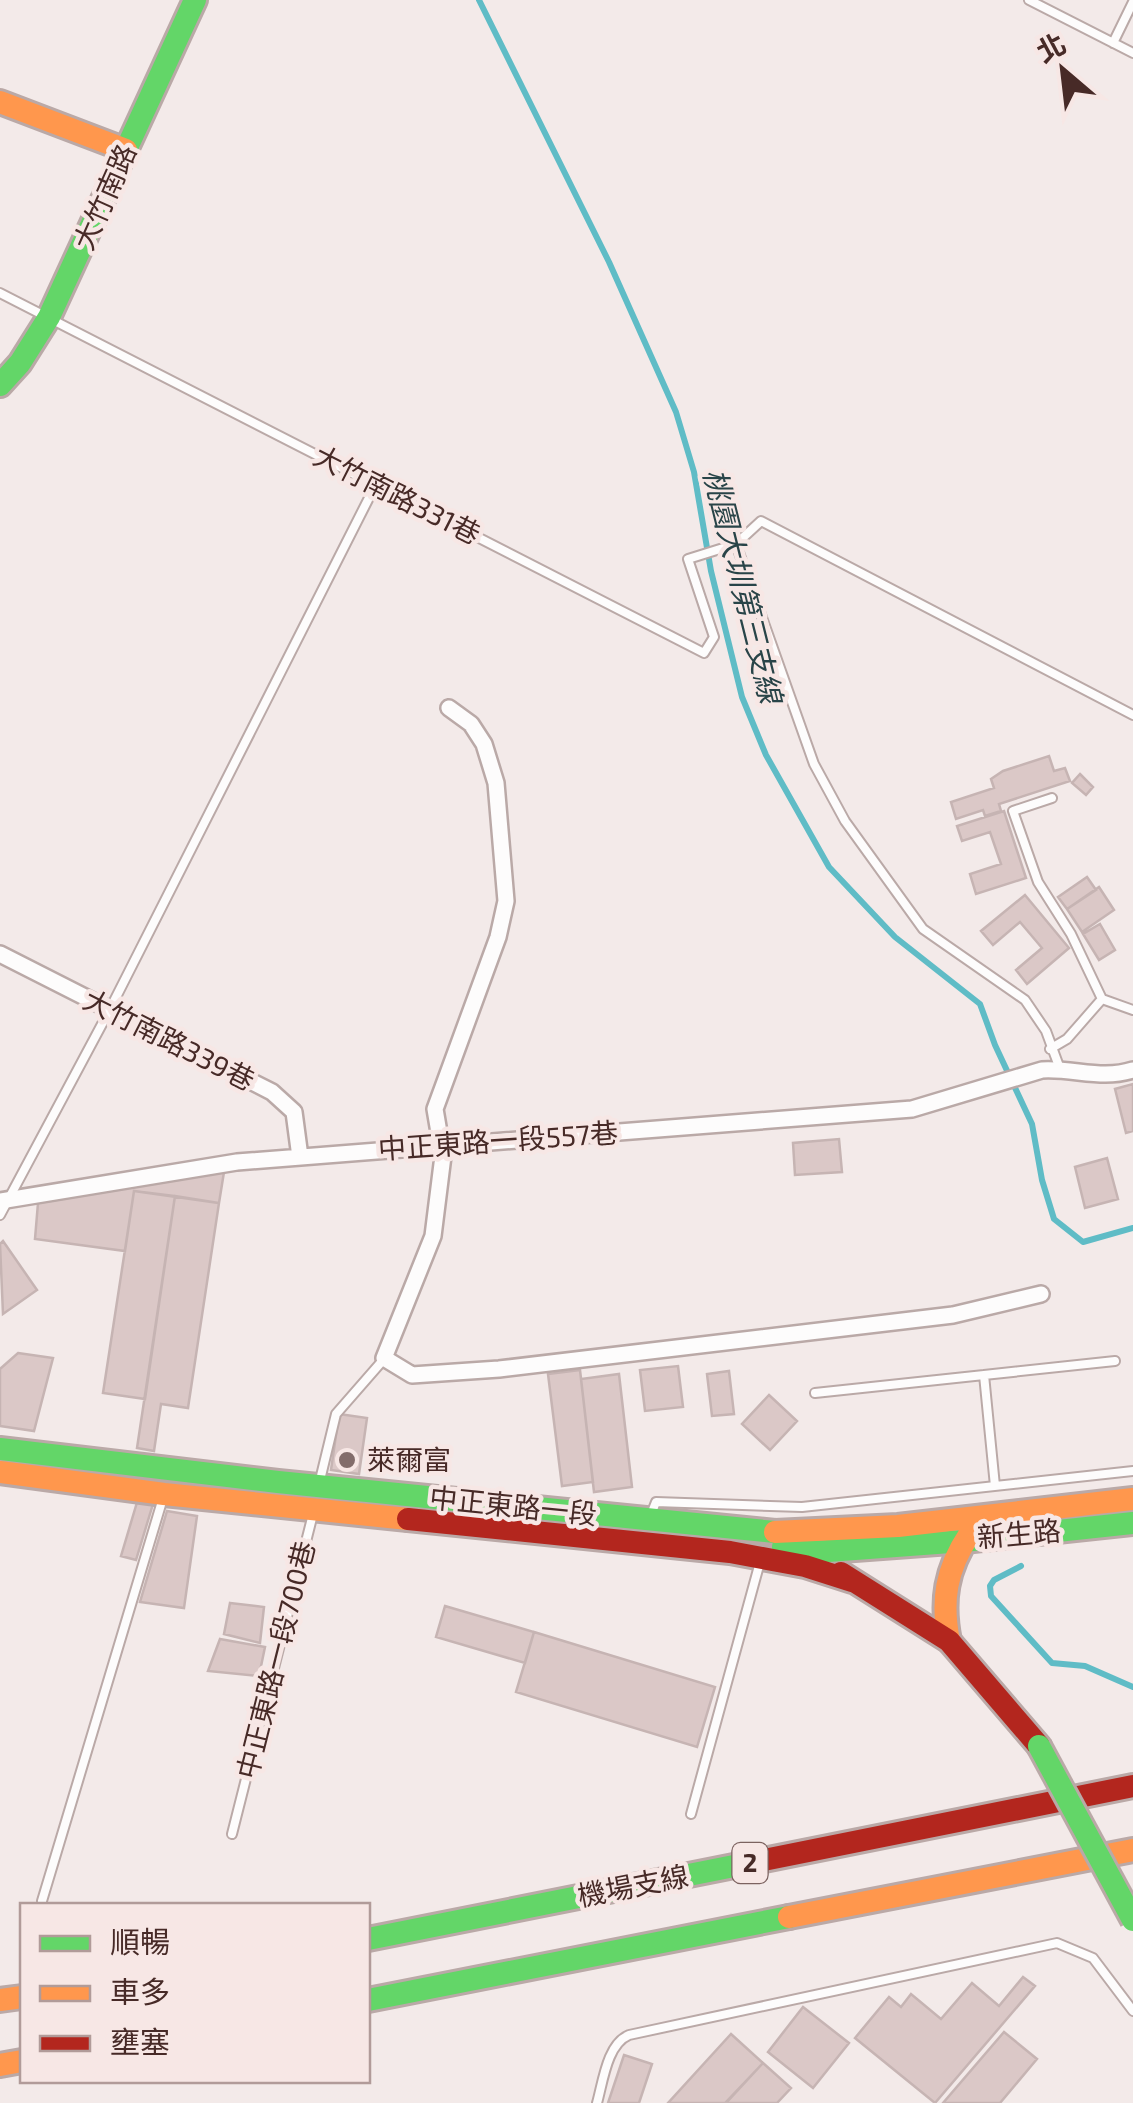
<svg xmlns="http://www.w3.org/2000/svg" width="1133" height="2103" font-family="'Exo 2','Noto Sans TC',sans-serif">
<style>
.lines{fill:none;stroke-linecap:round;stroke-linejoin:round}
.stream{stroke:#5fbcc6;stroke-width:6}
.building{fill:#dbc8c7;stroke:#c6b4b3;stroke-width:2.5}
.lane-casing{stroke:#baa9a7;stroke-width:12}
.street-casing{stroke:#baa9a7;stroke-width:20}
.fast-casing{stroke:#baa9a7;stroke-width:28}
.slow-casing{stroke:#baa9a7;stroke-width:28}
.jam-casing{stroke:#baa9a7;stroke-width:28}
.lane{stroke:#fdfcfc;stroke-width:8}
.street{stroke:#fdfcfc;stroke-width:15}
.fast{stroke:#63d668;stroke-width:22}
.slow{stroke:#ff974d;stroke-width:22}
.jam{stroke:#b3261e;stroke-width:22}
.fast-bridge-casing{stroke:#baa9a7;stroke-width:28;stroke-linecap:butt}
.fast-bridge{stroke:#63d668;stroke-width:22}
.poi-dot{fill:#836d6b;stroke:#f7e7e5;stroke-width:4}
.labels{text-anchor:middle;stroke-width:9;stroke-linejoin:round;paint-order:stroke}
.shield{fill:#f7e7e5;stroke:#7c6360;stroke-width:2.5}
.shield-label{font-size:25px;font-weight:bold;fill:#472a27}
.street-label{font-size:28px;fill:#472a27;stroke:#f7e7e5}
.poi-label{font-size:28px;fill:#472a27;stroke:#f7e7e5;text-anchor:start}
.water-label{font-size:30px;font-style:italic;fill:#294448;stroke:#f7e7e5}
</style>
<rect width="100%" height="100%" fill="#f3eae9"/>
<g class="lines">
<path class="stream" d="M479,0L609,262L676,412L694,472L711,571L742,697L766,755L829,867L895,937L980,1004L995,1045L1032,1124L1042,1180L1054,1219L1083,1242L1133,1228
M1021,1566L994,1580L990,1586L991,1596L1052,1663L1085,1666L1133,1687"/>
</g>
<path class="building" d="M1049,756L1054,771L1065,768L1070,781L999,804L1001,811L985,816L983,810L956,819L951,802L994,788L991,779L1003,771Z
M1080,774L1093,787L1086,795L1072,783Z
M1004,811L1026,878L976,894L970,874L1001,864L990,832L962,841L957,826Z
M1087,877L1096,890L1067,909L1058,897Z
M1099,887L1114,910L1082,932L1067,909Z
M1025,895L1069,948L1027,984L1016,970L1042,948L1020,922L993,945L981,931Z
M1100,924L1115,950L1099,960L1083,934Z
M1133,1084V1131L1126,1133L1115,1089Z
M839,1139L842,1172L795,1175L793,1143Z
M1107,1158L1118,1199L1085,1208L1075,1167Z
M224,1172L219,1203L134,1191L125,1251L35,1239L38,1203Z
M134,1191L175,1196L145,1399L103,1393Z
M175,1196L219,1203L188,1408L161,1404L154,1451L137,1448Z
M3,1241L37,1290L3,1314L0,1244Z
M18,1353L53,1358L34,1431L0,1426V1369Z
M678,1366L683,1407L645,1411L640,1370Z
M580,1370L593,1482L562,1486L548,1374Z
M729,1371L734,1414L712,1416L707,1374Z
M619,1374L632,1487L594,1492L581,1379Z
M769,1395L797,1421L770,1450L742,1424Z
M339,1414L367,1418L359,1474L331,1470Z
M138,1499L153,1504L136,1560L121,1556Z
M167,1511L197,1516L184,1608L140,1602Z
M230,1603L264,1607L260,1643L224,1634Z
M445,1606L534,1632L525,1663L436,1637Z
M534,1632L715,1687L697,1747L516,1692Z
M220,1639L265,1647L259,1676L208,1671Z
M1023,1977L1035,1986L935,2103L855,2038L889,1997L901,2007L911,1994L941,2019L972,1983L999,2006Z
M803,2007L849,2043L813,2088L768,2052Z
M1004,2032L1037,2059L1000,2103H943Z
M731,2034L763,2063L725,2103H668Z
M624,2055L652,2064L639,2103H608Z
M763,2063L791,2088L777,2103H726Z"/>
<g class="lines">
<defs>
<path id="lane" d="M1029,0L1133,53
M1113,43L1133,2
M0,293L704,653L714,637L688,559L736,544
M1052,798L1013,811L1038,882L1071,934L1102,999
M1050,1049L1067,1039L1102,999L1133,1010
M1060,1069L1046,1031L1025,1000L923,929L845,821L814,764L736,544L761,521L1133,715
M0,1215L109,1011L376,484
M815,1393L984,1375
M320,1480L336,1414L384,1359
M995,1486L984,1375L1115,1361
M650,1517L656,1502L802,1507L1133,1471
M691,1814L760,1562
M232,1834L313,1514
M42,1901L163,1498
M597,2103C603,2082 607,2044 629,2035L1057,1943L1093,1958L1133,2011"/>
<path id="street" d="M449,708L471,724L484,744L496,783L506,901L498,937L435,1109L443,1156L433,1236L384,1358L412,1375L499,1369L953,1315L1041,1294
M0,954L272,1092L294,1112L300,1157
M0,1201L237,1162L912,1109L1042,1070C1074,1068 1102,1080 1133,1070"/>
<path id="fast" d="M0,385L20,363L49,317L195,0
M0,1449L278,1482L775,1532
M783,1547L814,1552L964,1541L1133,1523
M368,1939L754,1862
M368,2000L789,1917"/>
<path id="slow" d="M0,102L126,150
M0,1472L164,1494L408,1519
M775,1532L898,1526L1133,1499
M949,1641C941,1601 946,1569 969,1535
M789,1917L1133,1850
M0,2000L22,1997
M0,2065L22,2061"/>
<path id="jam" d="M408,1519L730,1552L805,1566L852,1581
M841,1573L949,1641L1039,1746
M754,1862L1133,1786"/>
</defs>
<use href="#lane" class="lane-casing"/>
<use href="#street" class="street-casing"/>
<use href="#fast" class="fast-casing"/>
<use href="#slow" class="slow-casing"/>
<use href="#jam" class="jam-casing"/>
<use href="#lane" class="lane"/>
<use href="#street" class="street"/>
<use href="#fast" class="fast"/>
<use href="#slow" class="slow"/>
<use href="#jam" class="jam"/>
<defs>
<path id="fast-bridge" d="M1039,1746L1133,1920"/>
</defs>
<use href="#fast-bridge" class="fast-bridge-casing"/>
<use href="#fast-bridge" class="fast-bridge"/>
</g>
<circle class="poi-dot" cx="347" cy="1460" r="10"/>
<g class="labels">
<rect class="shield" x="732.5" y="1843" width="35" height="40" rx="8"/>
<g class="shield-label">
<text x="750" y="1872">2</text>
</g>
<g class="street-label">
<text transform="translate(105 197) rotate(-66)" y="10">大竹南路</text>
<text transform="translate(397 495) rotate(27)" y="10">大竹南路331巷</text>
<text transform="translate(169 1040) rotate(27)" y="10">大竹南路339巷</text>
<text transform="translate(498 1141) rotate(-4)" y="10">中正東路一段557巷</text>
<text transform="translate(513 1506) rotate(6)" y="10">中正東路一段</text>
<text transform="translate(1019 1534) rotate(-5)" y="10">新生路</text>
<text transform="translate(276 1660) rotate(-76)" y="10">中正東路一段700巷</text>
<text transform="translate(633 1886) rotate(-11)" y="10">機場支線</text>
</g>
<g class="poi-label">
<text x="367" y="1470">萊爾富</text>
</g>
<g class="water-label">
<text transform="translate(742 586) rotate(76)" y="10">桃園大圳第三支線</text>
</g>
</g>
<rect x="20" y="1903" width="350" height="180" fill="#f7e7e5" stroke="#b19b99" stroke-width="2.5"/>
<rect x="40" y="1936" width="50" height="15" fill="#63d668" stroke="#b19b99" stroke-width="2.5"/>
<text x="110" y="1953" font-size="30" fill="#472a27">順暢</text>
<rect x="40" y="1986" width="50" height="15" fill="#ff974d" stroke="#b19b99" stroke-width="2.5"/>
<text x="110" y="2003" font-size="30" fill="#472a27">車多</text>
<rect x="40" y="2036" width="50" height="15" fill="#b3261e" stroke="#b19b99" stroke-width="2.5"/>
<text x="110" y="2053" font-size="30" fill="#472a27">壅塞</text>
<g transform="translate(1063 70) rotate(332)" stroke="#f7e7e5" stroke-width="8" paint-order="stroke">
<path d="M0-8L18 38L0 25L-18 38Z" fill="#472a27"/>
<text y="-15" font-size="28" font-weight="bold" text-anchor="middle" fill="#472a27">北</text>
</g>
</svg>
